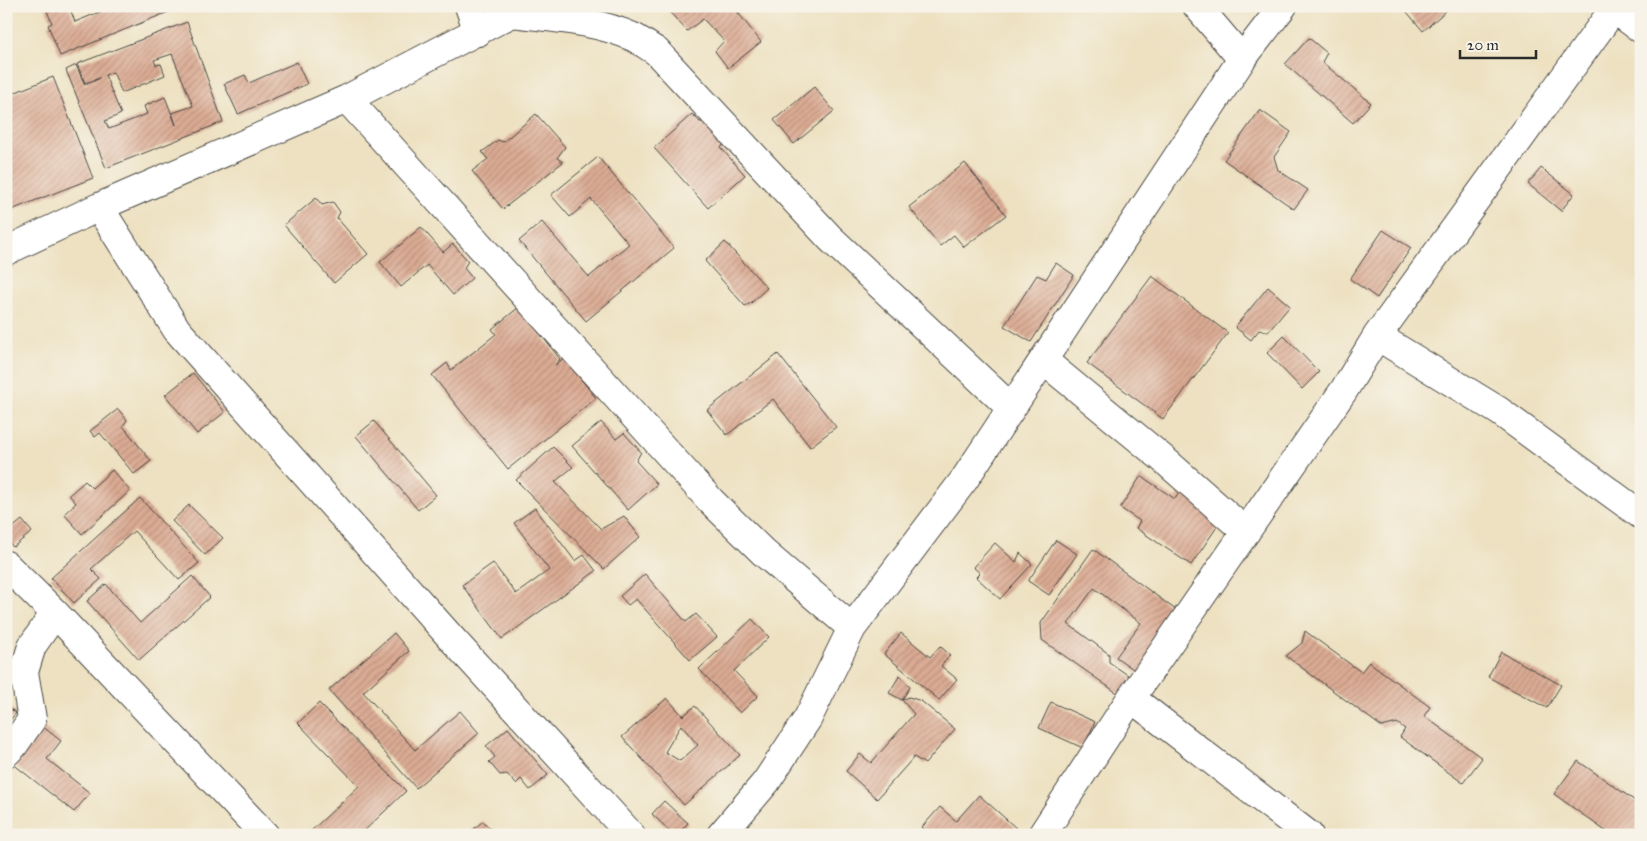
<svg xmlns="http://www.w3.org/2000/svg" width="1647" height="841" font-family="'IM FELL Great Primer',serif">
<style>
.building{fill:url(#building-hatch);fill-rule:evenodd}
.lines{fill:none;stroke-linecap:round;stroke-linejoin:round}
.minor-casing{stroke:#484642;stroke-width:30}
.minor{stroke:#fff;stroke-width:28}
</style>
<defs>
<pattern id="building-hatch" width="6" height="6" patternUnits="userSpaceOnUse" patternTransform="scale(1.25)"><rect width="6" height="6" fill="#dcac94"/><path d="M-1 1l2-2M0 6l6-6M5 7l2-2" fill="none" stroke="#b38c79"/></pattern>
</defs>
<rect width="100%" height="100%" fill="#f7f3e8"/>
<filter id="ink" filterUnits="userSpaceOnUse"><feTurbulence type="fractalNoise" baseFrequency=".02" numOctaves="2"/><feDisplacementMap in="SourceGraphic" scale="10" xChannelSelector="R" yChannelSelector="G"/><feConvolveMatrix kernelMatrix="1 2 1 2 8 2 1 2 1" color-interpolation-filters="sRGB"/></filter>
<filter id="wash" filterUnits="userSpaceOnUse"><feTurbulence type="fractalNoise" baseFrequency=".0096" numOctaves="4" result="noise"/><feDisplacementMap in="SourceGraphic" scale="20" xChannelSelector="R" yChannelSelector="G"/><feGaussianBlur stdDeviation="1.12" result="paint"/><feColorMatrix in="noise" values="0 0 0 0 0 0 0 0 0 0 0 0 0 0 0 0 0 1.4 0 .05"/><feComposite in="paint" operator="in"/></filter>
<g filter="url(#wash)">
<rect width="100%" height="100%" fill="#ede1c1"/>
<g id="blocks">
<path class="building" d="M45,6H69L75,22L114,6H183L60,56L48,25L52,23Z
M664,6H743L736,10L761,42L728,68L715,51L724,41L703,19L687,31Z
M1402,6H1443L1447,10L1423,31Z
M187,22L223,122L106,168L66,70L76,65L85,85L100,78L85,83L77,64ZM172,54L193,106L172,113L176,125L165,97L144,106L147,114L109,129L105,121L121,114L105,75L113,72L122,93L165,75L161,64L156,65L154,60Z
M1309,38L1327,53L1322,62L1371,103L1353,123L1285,64Z
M297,62L307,84L238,114L224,84L245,75L249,83Z
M53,77L93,178L6,212V96Z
M814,87L834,111L794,144L774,120Z
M1260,110L1291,132L1274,157L1278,170L1308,190L1294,209L1224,160Z
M536,114L565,147L557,158L563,162L503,209L472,171L488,159L482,152L498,140L503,142Z
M692,114L700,122H709L725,142L721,148L745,175L708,208L654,148Z
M598,157L674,248L586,321L519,241L542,222L589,277L629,244L591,199L570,217L551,195Z
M965,163L1006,215L964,247L954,235L940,246L909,207Z
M1541,168L1574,194L1561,211L1528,184Z
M316,198L322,205L333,202L340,212L337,218L368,254L334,283L284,225Z
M421,227L443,252L453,244L468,261L464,268L472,278L453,295L427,265L401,287L380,262Z
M1383,230L1411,248L1377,298L1350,279Z
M725,242L767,288L751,303L745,306L705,261Z
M1056,263L1074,275L1031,342L1004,326L1037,275L1046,279Z
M1152,276L1228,333L1163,419L1087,363Z
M1268,287L1290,306L1268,332L1259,330L1251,340L1235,327Z
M519,307L560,359L555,365L564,358L596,398L508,469L432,375L447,363L451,370L496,334L492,329Z
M1284,336L1319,372L1302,389L1267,353Z
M778,354L836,427L810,447L773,399L727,435L707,410Z
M193,373L225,412L197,434L165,395Z
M118,409L127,420L123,426L151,461L134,474L100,433L95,437L90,431Z
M374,421L436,495L418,510L356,436Z
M601,422L616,439L624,433L641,452L636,461L657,484L628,510L572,446Z
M553,447L573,467L555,482L601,529L624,516L640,537L604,569L516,480Z
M112,470L130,491L82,534L64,514L76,503L69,495L85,481L92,488Z
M1141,476L1175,499L1180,491L1223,518L1191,565L1136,528L1140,521L1120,508Z
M140,498L199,563L179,580L134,531L91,569L101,579L74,603L51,578Z
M189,505L223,538L205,555L172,521Z
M535,508L575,561L584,555L596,571L502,639L462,585L493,563L516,594L549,570L514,523Z
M22,520L32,532L13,547L6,539V533Z
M1056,540L1077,554L1049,595L1028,581Z
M995,543L1016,562L1020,553L1032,564L1000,599L976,577L980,573L973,567Z
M1093,549L1184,616L1140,674L1116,657L1141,623L1094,588L1068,624L1109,654V662L1132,678L1120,695L1042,640L1041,623Z
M645,574L686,622L696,614L717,637L690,660L636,599L628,605L620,596Z
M192,576L210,597L139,660L87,601L106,584L140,623Z
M752,619L769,637L734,671L758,696L740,713L699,669Z
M1305,631L1361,672L1369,662L1430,707L1424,716L1482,758L1463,783L1400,737L1405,729L1397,723L1382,727L1286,656L1302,643Z
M394,633L409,651L363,692L415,750L460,711L479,733L416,788L329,690Z
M901,633L930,657L940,646L950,655L941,666L957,679L939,700L884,654Z
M1501,652L1561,685L1547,708L1488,677Z
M900,675L910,687L902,700L909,697L921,701L955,729L925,764L914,757L877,799L846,771L860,754L871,763L914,714L902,700L889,693Z
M667,698L683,716L695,706L740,755L684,805L622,737ZM681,725L698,745L680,761L665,752Z
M1051,702L1095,722L1083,748L1039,728Z
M319,703L406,791L360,835H312L310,832L359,786L298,723Z
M6,706L16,713L6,725Z
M42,726L61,741L47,759L90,793L74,812L12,763Z
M508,728L548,775L530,790L521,779L516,784L507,774L500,775L489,762L495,757L486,746Z
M1578,761L1641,805V835H1611L1554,794Z
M979,795L1016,828L1010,835H931L922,827L940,807L956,821Z
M664,801L688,823L677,835H674L652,814Z
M483,821L496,835H467Z"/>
</g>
</g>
<g filter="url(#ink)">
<use href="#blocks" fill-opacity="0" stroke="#484642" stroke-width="1"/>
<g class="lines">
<defs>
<path id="minor" d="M469,6L478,32
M1197,6L1242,59
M1610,6L1641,29
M512,13C552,18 596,20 633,37C641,41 649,47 656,51L830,238L1011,408
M347,99L711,501L764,553L852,628
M99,207L177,330L453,640L631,835
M6,251L99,207L347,99L512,13L528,6
M1377,336L1499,411L1641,515
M1043,360L1162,458L1246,532
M6,565L55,613L265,835
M1131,698L1309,835
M6,753L14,745L32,719L24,672L32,646L55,613
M721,835L766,782L808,718L852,628L964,480L1242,59L1283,6
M1042,835L1131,698L1344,390L1377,336L1613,10"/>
</defs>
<use href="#minor" class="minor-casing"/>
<use href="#minor" class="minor"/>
</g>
</g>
<rect width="1647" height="841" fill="none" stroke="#f7f3e8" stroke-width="25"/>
<path d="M1460 50v8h76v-8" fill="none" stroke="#2b2b2b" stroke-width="2.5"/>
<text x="1467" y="50" font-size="15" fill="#2b2b2b" stroke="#f7f3e8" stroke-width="4" paint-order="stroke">20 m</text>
</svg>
